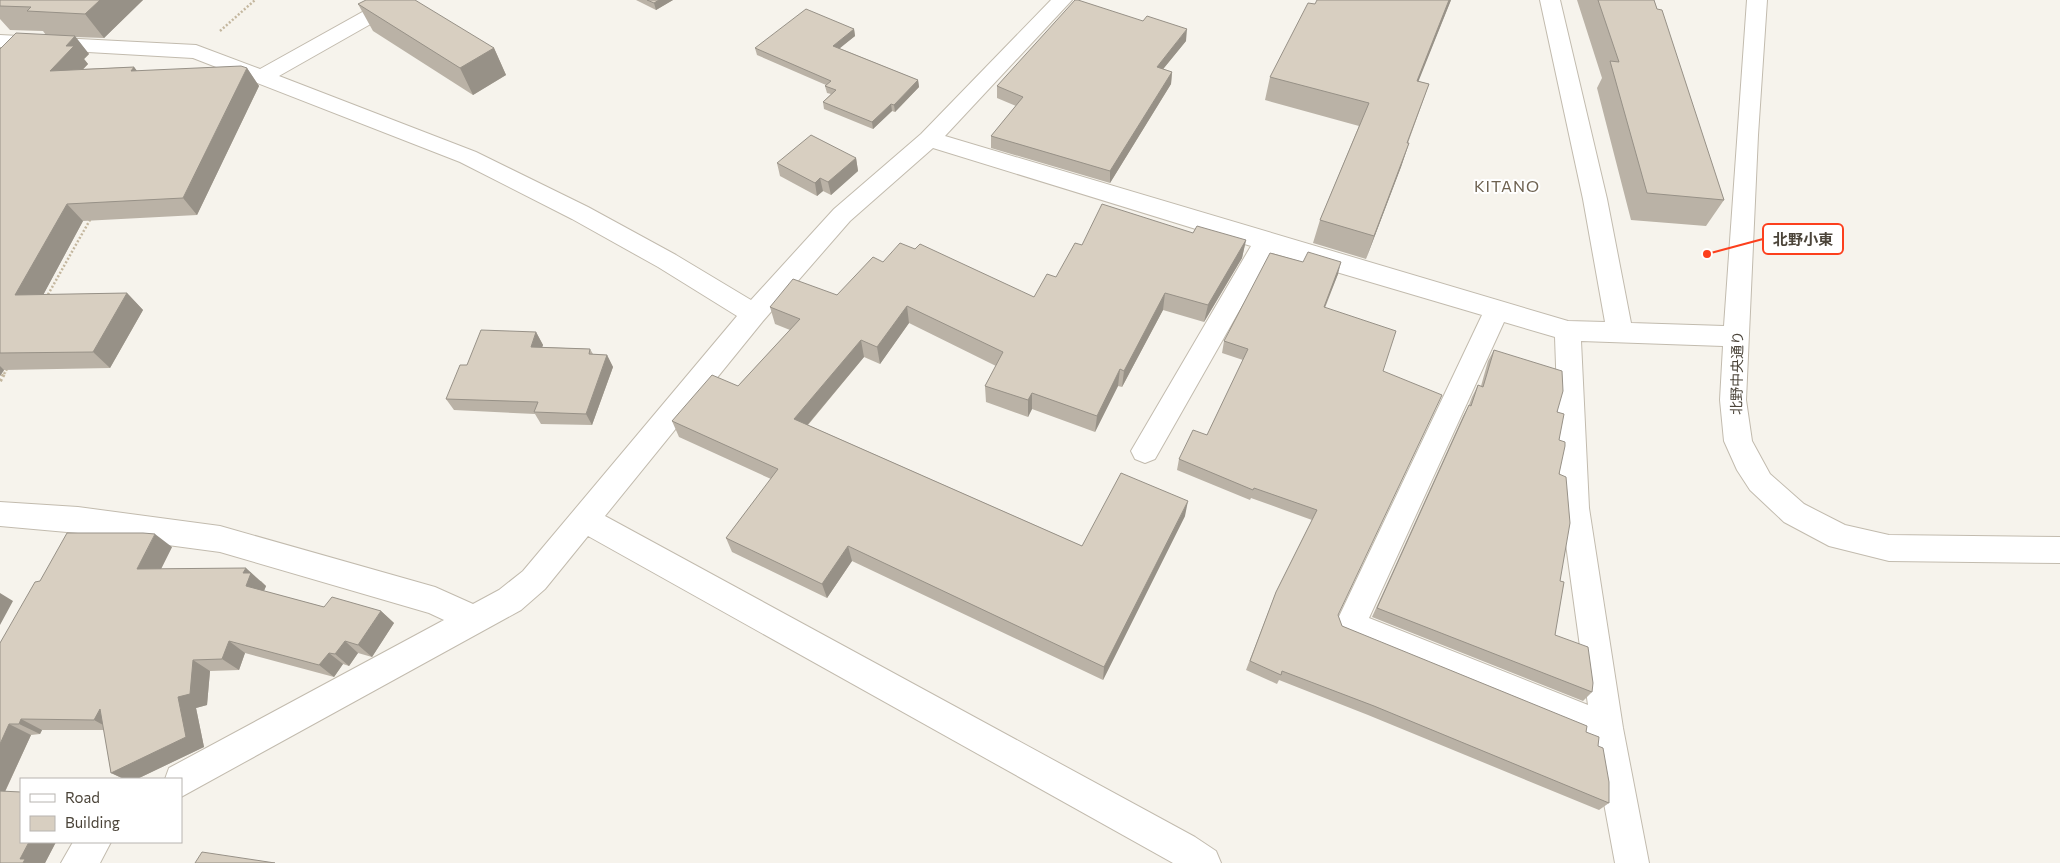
<svg xmlns="http://www.w3.org/2000/svg" width="2060" height="863" font-family="Commissioner,'Noto Sans JP',sans-serif">
<style>
.lines{fill:none;stroke-linecap:round;stroke-linejoin:round}
.minor-casing{stroke:#c2bbae;stroke-width:2}
.path-far1{stroke:#c4b79f;stroke-width:2.5;stroke-dasharray:2 2;stroke-linecap:butt}
.path{stroke:#c4b79f;stroke-width:4;stroke-dasharray:2.5 2.5;stroke-linecap:butt}
.minor{fill:#fff;fill-rule:evenodd}
.wall{fill:#bab2a6}
.shaded-wall{fill:#979187}
.building{fill:#d8cfc1;stroke:#979187}
.labels{text-anchor:middle;stroke-width:4;stroke-linejoin:round;paint-order:stroke}
.street-label{font-size:14px;fill:#4b4439;stroke:#fff}
.quarter-label{font-size:16px;letter-spacing:1px;fill:#6e6250;stroke:#fff}
.leader{fill:none;stroke:#fc3f1d;stroke-width:2}
.callout-dot{fill:#fc3f1d;stroke:#fff;stroke-width:2}
.callout{fill:#fff;stroke:#fc3f1d;stroke-width:2}
.callout-label{font-size:15px;text-anchor:middle;font-weight:bold;fill:#4b4439}
</style>
<rect width="100%" height="100%" fill="#f6f3ec"/>
<g class="lines">
<defs>
<path id="minor" d="M384,0H409L406,4L279,76L476,152L588,207L676,255L751,300L834,209L921,134L1051,0H1072L945,136L1568,321L1605,322L1583,199L1540,0H1560L1607,199L1631,323L1724,326L1747,0H1767L1758,135L1746,400L1752,441L1770,474L1804,504L1845,525L1889,535L2060,537V563L1889,561L1829,546L1784,522L1750,490L1737,470L1724,441L1720,400L1723,346L1581,341L1589,508L1623,728L1649,863H1615L1592,738L1339,635L1335,625L1482,315L1272,253L1155,459L1145,463L1135,459L1131,451L1251,246L933,148L850,221L763,321L605,516L1195,837L1216,851L1221,863H1173L588,536L545,589L521,610L181,797V779H165L169,768L444,620L429,613L220,552L78,533L0,526V502L78,507L220,526L435,587L473,604L499,590L523,571L737,316L658,267L572,219L460,162L193,58L0,47V35L196,45L260,69ZM1504,322L1555,337L1561,508L1588,705L1369,618Z
M73,842H111L100,863H61Z"/>
</defs>
<use href="#minor" class="minor-casing"/>
<path class="path-far1" d="M220,31L255,0
M46,298L91,218
M4,374L8,367"/>
<path class="path" d="M0,381L5,372"/>
<use href="#minor" class="minor"/>
</g>
<path class="wall" d="M0,0H143L104,38L75,37L89,54L84,59L88,64L83,69L134,67L137,71L247,68L259,86L197,215L83,221L43,295L127,293L143,310L110,368L4,370L0,376V49L46,35L43,31L10,30L0,19Z
M636,0H673L656,10Z
M1451,0L1418,81L1429,84L1408,143H1409L1401,167L1366,259L1313,243L1320,220L1359,126L1265,100L1270,77Z
M1577,0H1654L1724,200L1706,226L1631,220L1597,88L1602,78Z
M358,4L494,48L506,75L473,95L373,31Z
M854,29L855,36L839,48L918,80L919,87L895,112L892,111L873,129L824,109L823,102L831,94L827,93L825,86L826,85L757,55L755,48Z
M1186,41L1163,69L1172,72L1171,84L1110,183L991,148V136L1016,106L997,98V86Z
M856,158L858,171L831,195L823,191L817,196L780,176L777,163Z
M1193,233L1246,240L1242,258L1204,322L1163,310L1122,387L1118,386L1095,432L1032,409L1028,417L986,402L985,386L996,366L909,323L880,364L864,357L808,425L1082,546L1185,516L1103,680L852,561L827,598L732,552L726,538L771,479L679,437L672,421L738,386L790,330L775,324L770,307L837,295L883,262L915,249L1034,297L1056,277L1082,245Z
M1303,262L1338,274L1325,308L1383,371L1338,615L1342,626L1586,732L1598,746L1609,803L1599,810L1368,715L1279,680L1277,684L1246,670L1276,592L1312,520L1251,498L1250,500L1177,470L1179,459L1207,435L1243,360L1222,353L1224,341Z
M536,332L543,345L542,347L590,349L593,354L607,355L613,367L592,425L541,424L535,414L454,410L446,399L467,365Z
M1494,350L1557,412L1559,440L1560,581L1555,635L1592,692L1583,701L1372,617L1463,416L1469,405L1472,397L1478,385L1481,386L1488,361Z
M172,547L161,569L261,581L266,586L264,591L324,607L381,611L394,623L372,657L358,653L349,666L343,664L334,677L245,653L239,670L210,671L207,705L196,708L204,747L137,779H124L111,773L104,730H42L40,734L31,735L5,792L21,842H56L45,863H0V643L40,581Z"/>
<path class="shaded-wall" d="M100,0H143L104,38L85,14Z
M659,0H673L656,10L654,3Z
M1449,0H1451L1409,105L1417,81Z
M854,29L855,36L834,53L833,46Z
M1187,29L1186,41L1155,79L1157,67Z
M75,36L89,54L84,59L88,64L65,88L50,71L66,46Z
M494,48L506,75L473,95L460,68Z
M134,67L147,84L131,71Z
M247,68L259,86L197,215L183,198Z
M1172,72L1171,84L1110,183V171Z
M918,80L919,87L895,112L894,105Z
M891,104L892,111L873,129L872,122Z
M1409,143L1401,167L1366,259L1374,236Z
M856,158L858,171L831,195L828,182Z
M820,178L823,191L817,196L815,183Z
M67,204L83,221L34,312L15,295Z
M1246,240L1242,258L1204,322L1208,305Z
M1341,262L1338,274L1320,319L1324,307Z
M127,293L143,310L110,368L93,352Z
M1165,293L1163,310L1122,387L1124,371Z
M907,306L909,323L880,364L877,347Z
M536,332L543,345L538,359L531,347Z
M861,340L864,357L799,435L794,419Z
M607,355L613,367L592,425L586,414Z
M0,366L4,370L0,376Z
M1120,369L1118,386L1095,432L1097,416Z
M1032,393V409L1028,417V400Z
M1188,501L1185,516L1103,680L1104,667Z
M155,534L172,547L155,581L137,569Z
M848,546L852,561L827,598L822,584Z
M246,568L266,586L261,598L246,586L243,573Z
M0,593L13,601L0,625Z
M381,611L394,623L372,657L358,645Z
M229,641L245,653L239,670L222,659Z
M345,641L358,653L349,666L335,654Z
M329,653L343,664L334,677L319,665Z
M193,660L210,671L207,705L196,708L204,747L137,779H124L111,773L178,697Z
M100,709L114,731L94,720Z
M21,719L42,730L40,734L19,724Z
M9,724L31,735L1,800H0V744Z
M29,842H56L45,863H23L20,859Z"/>
<path class="building" d="M0,0H100L85,14L27,11L31,7L0,6Z
M366,0H415L494,48L460,68L358,4Z
M647,0H659L654,3Z
M1075,0H1078L1143,21L1147,16L1187,29L1157,67L1172,72L1110,171L991,136L1023,97L997,86Z
M1317,0H1449L1417,81L1429,84L1407,143H1409L1374,236L1320,220L1369,103L1270,77L1308,3L1315,4Z
M1598,0H1654L1657,9L1662,10L1724,200L1647,193L1610,61L1619,62Z
M806,9L854,29L833,46L918,80L894,105L891,104L872,122L823,102L836,90L825,86L831,81L755,48Z
M16,33L75,36L66,46H74L50,71L134,67L131,71L241,66L247,68L183,198L67,204L15,295L127,293L93,352L0,353V49Z
M811,135L856,158L828,182L820,178L815,183L777,163Z
M1102,204L1193,233L1197,226L1246,240L1208,305L1165,293L1124,371L1120,369L1097,416L1032,393L1028,400L985,386L1003,352L907,306L877,347L861,340L794,419L1082,546L1121,473L1188,501L1104,667L848,546L822,584L726,538L778,469L672,421L712,375L738,386L800,319L770,307L793,279L837,295L873,257L883,262L900,243L915,249L920,244L1034,297L1047,274L1056,277L1075,243L1082,245Z
M1308,252L1341,262L1324,307L1396,331L1383,371L1442,395L1338,615L1342,626L1587,726L1586,732L1599,737L1598,746L1603,748L1609,782V803L1374,706L1282,671L1281,675L1250,661L1276,592L1317,510L1254,488L1253,490L1179,459L1193,430L1207,435L1248,349L1224,341L1270,253L1303,262Z
M481,330L536,332L531,347L590,349L589,354L607,355L586,414L534,412L538,402L446,399L460,365H467Z
M1494,350L1562,371L1563,391L1557,412L1564,414L1559,440L1565,442V446L1559,474L1566,477L1570,523L1560,581L1564,582L1555,635L1588,647L1593,683L1592,692L1377,608L1469,405L1471,406L1478,385L1483,387Z
M67,533H143L155,534L137,569L246,568L243,573H251L246,586L324,607L332,597L381,611L358,645L345,641L335,654L329,653L319,665L229,641L222,659L193,660L190,694L178,697L186,737L111,773L100,709L94,720L21,719L19,724H9L0,744V643L35,582L40,581Z
M0,791L21,792V842H29L20,859H25L23,863H0Z
M202,852L275,863H195Z"/>
<g class="labels">
<g class="street-label">
<text transform="translate(1737 373) rotate(-89)" y="5">北野中央通り</text>
</g>
<g class="quarter-label">
<text x="1507" y="192">KITANO</text>
</g>
</g>
<path class="leader" d="M1707 254L1763 239"/>
<circle class="callout-dot" cx="1707" cy="254" r="5"/>
<rect class="callout" x="1763" y="224" width="80" height="30" rx="5"/>
<g class="callout-label">
<text x="1803" y="245">北野小東</text>
</g>
<rect x="20" y="778" width="162" height="65" fill="#ffffff" stroke="#b7b4b0"/>
<rect x="30" y="794" width="25" height="8" fill="#ffffff" stroke="#b7b4b0"/>
<text x="65" y="803" font-size="15" fill="#4b4439">Road</text>
<rect x="30" y="816" width="25" height="15" fill="#d8cfc1" stroke="#b7b4b0"/>
<text x="65" y="828" font-size="15" fill="#4b4439">Building</text>
</svg>
